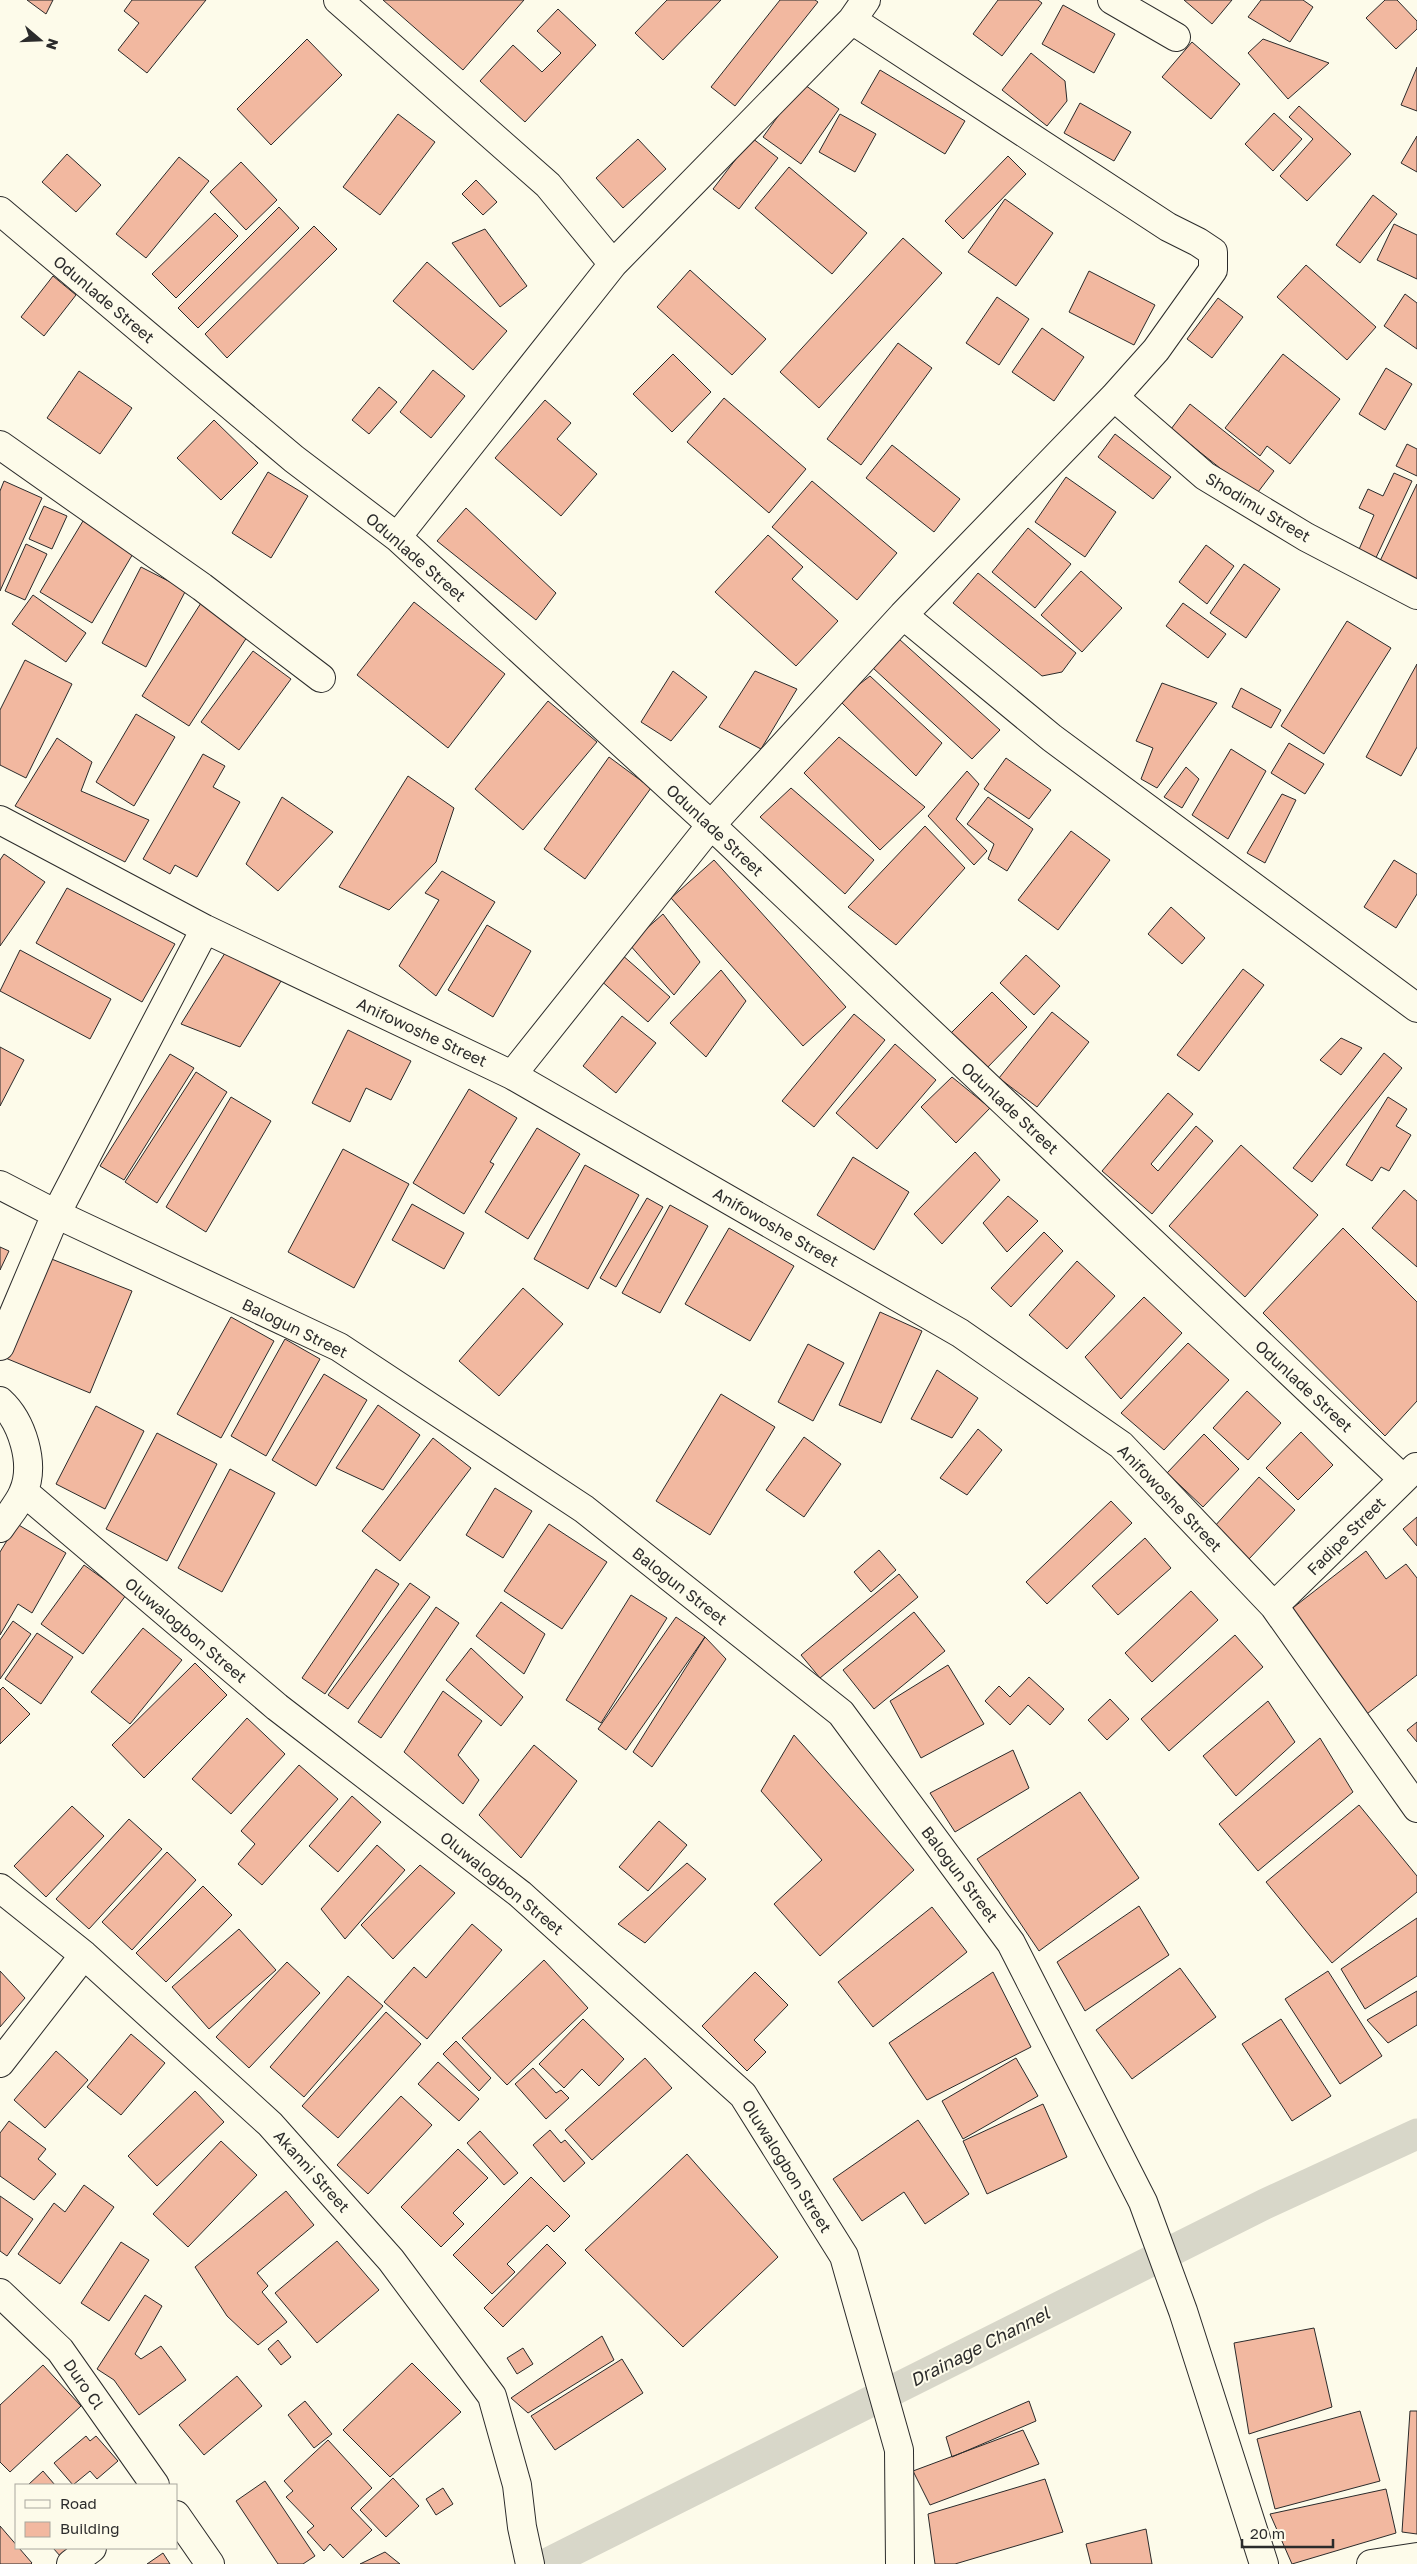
<svg xmlns="http://www.w3.org/2000/svg" width="1417" height="2564" font-family="'Golos Text',sans-serif">
<style>
.lines{fill:none;stroke-linecap:round;stroke-linejoin:round}
.canal{stroke:#d8d7c9;stroke-width:31}
.building{fill:#f2b8a0;stroke:#2b2b2b}
.street-casing{stroke:#2b2b2b;stroke-width:30}
.street{stroke:#fdfbea;stroke-width:28}
.labels{text-anchor:middle;stroke-width:4;stroke-linejoin:round;paint-order:stroke}
.street-label{font-size:16px;fill:#2b2b2b;stroke:#fdfbea}
.water-label{font-size:18px;font-style:italic;fill:#2b2b2b;stroke:#fdfbea}
</style>
<rect width="100%" height="100%" fill="#fdfbea"/>
<g class="lines">
<path class="canal" d="M546,2564L1265,2204L1417,2134"/>
</g>
<path class="building" d="M27,0H53L46,14Z
M132,0H206L147,73L118,50L139,23L124,11Z
M383,0H524L463,70Z
M667,0H721L663,60L635,33Z
M780,0H815L818,2L735,106L711,87Z
M998,0H1038L1042,3L1002,56L973,34Z
M1184,0H1232L1212,24Z
M1261,0H1303L1313,7L1290,42L1248,17Z
M1385,0H1397L1417,21V29L1396,49L1366,18Z
M1063,5L1115,34L1094,73L1042,44Z
M558,9L596,45L525,122L480,81L513,45L542,72L561,53L537,31Z
M307,39L342,75L271,145L237,109Z
M1263,39L1329,63L1288,99L1248,53Z
M1192,42L1240,84L1211,119L1162,77Z
M1031,53L1065,81L1067,101L1047,126L1002,90Z
M1417,67V111L1401,105Z
M880,70L965,121L945,154L861,103Z
M802,83L839,109L801,164L763,137Z
M1080,103L1131,132L1114,161L1064,133Z
M1299,106L1351,154L1307,201L1280,176L1313,139L1289,117Z
M1274,113L1302,139L1273,171L1245,144Z
M398,114L435,142L380,215L343,187Z
M840,114L876,134L855,172L819,152Z
M1417,136V172L1401,163Z
M752,138L778,158L739,209L713,189Z
M638,139L666,169L623,208L596,178Z
M67,154L101,185L76,212L42,182Z
M1008,156L1026,174L963,239L945,221Z
M179,157L209,181L146,258L116,234Z
M241,162L277,200L246,230L210,192Z
M789,167L867,233L832,274L755,208Z
M476,180L497,202L483,215L462,194Z
M1373,195L1397,214L1360,263L1336,245Z
M1005,199L1053,233L1016,286L968,252Z
M279,207L299,228L198,328L178,308Z
M215,213L238,236L176,298L152,274Z
M1394,224L1417,235V279L1377,260Z
M314,226L337,249L227,358L205,334Z
M485,229L527,286L500,307L452,243Z
M903,238L942,273L819,408L780,372Z
M427,262L507,331L473,370L393,301Z
M1306,265L1376,327L1347,360L1277,297Z
M690,270L766,339L732,375L657,307Z
M1089,271L1155,305L1134,345L1069,312Z
M53,276L76,295L44,336L21,317Z
M1405,294L1417,303V349L1384,326Z
M997,297L1029,319L999,365L966,343Z
M1218,298L1243,317L1212,358L1187,339Z
M1042,328L1084,357L1054,401L1012,372Z
M898,343L932,368L861,465L827,439Z
M673,354L711,392L672,432L633,394Z
M1283,354L1340,399L1290,464L1267,446L1260,456L1225,428Z
M1386,368L1412,384L1385,430L1359,414Z
M433,370L465,396L431,438L400,412Z
M79,371L132,408L100,454L47,418Z
M379,387L397,402L369,434L352,420Z
M724,398L806,469L769,513L687,442Z
M545,400L571,423L557,439L597,474L561,516L495,458Z
M1190,404L1274,471L1255,496L1171,429Z
M214,420L258,463L221,500L177,458Z
M1115,434L1171,477L1153,499L1098,457Z
M1407,444L1417,449V476L1396,466Z
M892,445L960,499L934,532L866,478Z
M268,472L308,496L271,558L232,533Z
M1394,473L1412,481L1374,562L1357,554L1374,515L1359,508L1368,489L1383,496Z
M1066,477L1116,512L1085,557L1035,522Z
M4,481L42,498L0,591V491Z
M812,481L897,553L857,600L772,527Z
M1417,484V581L1379,563Z
M44,506L67,516L52,549L29,539Z
M466,508L556,593L536,620L437,541Z
M83,521L134,552L92,623L40,592Z
M1028,528L1071,564L1035,608L992,572Z
M768,535L803,567L792,579L838,621L796,666L715,592Z
M26,544L47,554L25,600L5,591Z
M1206,545L1234,566L1207,604L1179,582Z
M1244,564L1280,589L1246,638L1210,613Z
M141,567L186,590L146,667L102,643Z
M1081,571L1122,608L1082,652L1041,615Z
M978,573L1076,653L1062,672L1042,676L953,603Z
M33,595L86,633L66,662L12,624Z
M414,602L505,674L448,748L357,675Z
M201,603L249,634L189,726L142,696Z
M1183,603L1226,634L1208,658L1166,626Z
M1347,621L1391,648L1324,754L1281,726Z
M899,639L1000,730L972,759L873,668Z
M253,651L291,679L239,750L201,722Z
M25,660L72,684L26,778L0,765V710Z
M1417,664V747L1401,776L1366,757Z
M673,671L707,697L671,741L641,722Z
M755,671L797,689L761,749L719,727Z
M870,676L942,743L916,776L839,700Z
M1162,683L1217,703L1157,788L1141,779L1153,748L1136,741Z
M1241,688L1281,710L1271,728L1232,707Z
M548,701L597,742L523,830L475,789Z
M136,714L175,737L134,806L96,782Z
M839,737L925,807L880,850L804,773Z
M57,738L92,762L81,791L149,820L125,862L15,806Z
M1289,743L1324,764L1305,794L1271,773Z
M1231,749L1266,771L1228,839L1192,815Z
M203,754L225,766L213,787L240,802L197,877L175,865L170,874L143,859Z
M609,757L651,788L585,879L544,849Z
M1006,758L1051,790L1029,819L984,789Z
M1186,767L1199,779L1182,808L1164,797Z
M967,771L979,784L956,819L987,851L974,865L928,816Z
M408,776L454,808L436,862L389,910L339,887Z
M791,788L874,860L845,894L760,817Z
M1282,794L1296,800L1265,863L1247,853Z
M282,797L333,832L278,891L246,864Z
M988,797L1033,829L1007,871L988,859L994,844L967,824Z
M925,826L965,868L896,945L848,907Z
M1071,831L1110,860L1058,930L1018,900Z
M4,854L45,882L0,946V860Z
M714,860L846,1007L803,1046L671,898Z
M1394,860L1417,874V894L1396,928L1364,907Z
M442,871L495,902L436,996L399,966L439,900L425,893Z
M67,888L175,944L142,1002L36,943Z
M1171,907L1205,938L1182,964L1148,934Z
M663,914L700,962L674,995L629,944Z
M487,925L531,951L493,1017L448,990Z
M20,950L111,999L90,1039L0,991Z
M225,953L283,978L240,1047L181,1024Z
M621,954L670,997L648,1022L599,979Z
M1026,955L1060,986L1034,1015L1000,983Z
M1243,969L1264,985L1199,1071L1177,1055Z
M721,970L746,1001L706,1057L670,1023Z
M992,992L1027,1027L984,1071L948,1036Z
M1052,1012L1089,1042L1037,1107L999,1078Z
M854,1014L885,1040L814,1127L782,1101Z
M622,1016L656,1043L616,1093L583,1066Z
M348,1030L411,1061L391,1100L366,1088L350,1122L312,1103Z
M1341,1038L1362,1048L1341,1075L1320,1060Z
M895,1044L936,1080L877,1149L836,1113Z
M0,1047L24,1060L0,1106Z
M1384,1053L1402,1068L1312,1182L1293,1168Z
M170,1054L194,1068L124,1180L100,1166Z
M196,1072L227,1092L157,1203L125,1182Z
M952,1077L990,1108L956,1143L921,1107Z
M469,1089L517,1118L490,1162L494,1164L464,1214L413,1183Z
M1168,1093L1193,1114L1151,1164L1158,1171L1196,1126L1213,1141L1152,1214L1102,1171Z
M231,1097L271,1121L206,1232L166,1207Z
M1388,1097L1407,1109L1396,1126L1411,1135L1389,1171L1381,1167L1372,1181L1346,1165Z
M537,1128L580,1154L528,1239L485,1212Z
M1241,1145L1318,1215L1245,1297L1169,1226Z
M343,1149L409,1184L354,1288L288,1252Z
M975,1152L1000,1180L942,1244L914,1214Z
M853,1157L909,1192L874,1250L817,1215Z
M585,1165L639,1195L588,1289L534,1259Z
M1404,1190L1417,1201V1267L1372,1228Z
M1008,1196L1038,1221L1007,1252L983,1223Z
M647,1198L663,1207L616,1287L600,1278Z
M412,1204L464,1233L444,1269L392,1240Z
M670,1205L708,1226L660,1313L622,1293Z
M729,1228L794,1266L750,1341L685,1304Z
M1343,1228L1417,1302V1401L1385,1436L1263,1313Z
M1044,1232L1063,1251L1011,1307L991,1288Z
M0,1247L9,1251L0,1270Z
M44,1256L132,1291L90,1393L3,1357Z
M1077,1261L1115,1296L1067,1349L1029,1315Z
M523,1288L563,1324L499,1396L459,1361Z
M1144,1297L1182,1333L1121,1399L1085,1357Z
M880,1312L922,1331L881,1423L839,1405Z
M231,1317L274,1341L221,1438L177,1414Z
M285,1339L320,1359L266,1456L231,1436Z
M1188,1343L1229,1380L1164,1450L1121,1413Z
M808,1344L844,1363L813,1421L778,1402Z
M937,1370L978,1398L952,1438L911,1419Z
M324,1374L367,1400L316,1486L272,1460Z
M1247,1391L1281,1423L1248,1460L1213,1428Z
M721,1394L775,1427L710,1535L656,1501Z
M378,1405L420,1435L383,1490L336,1468Z
M96,1406L144,1431L105,1509L56,1484Z
M978,1429L1002,1450L967,1495L940,1478Z
M1301,1432L1333,1465L1298,1500L1266,1468Z
M157,1433L217,1464L167,1561L106,1529Z
M1204,1434L1239,1469L1203,1507L1167,1473Z
M804,1437L841,1464L804,1517L766,1490Z
M433,1438L471,1468L400,1561L362,1531Z
M230,1469L275,1493L222,1592L178,1568Z
M1259,1477L1295,1510L1249,1559L1214,1527Z
M495,1488L532,1511L503,1558L466,1535Z
M1111,1501L1132,1523L1047,1604L1026,1582Z
M1417,1517V1546L1403,1529Z
M17,1524L66,1553L32,1613L18,1604L0,1635V1552Z
M549,1524L607,1562L562,1629L504,1591Z
M1145,1538L1171,1568L1118,1615L1092,1586Z
M879,1550L896,1570L871,1592L854,1572Z
M1366,1551L1386,1579L1406,1564L1417,1578V1675L1363,1717L1285,1614Z
M84,1565L126,1595L83,1654L41,1624Z
M376,1569L399,1584L325,1694L302,1678Z
M899,1574L918,1597L820,1678L801,1655Z
M410,1583L430,1597L348,1709L328,1695Z
M1191,1591L1218,1620L1152,1682L1125,1653Z
M631,1595L667,1618L601,1723L566,1700Z
M501,1602L545,1634L524,1674L476,1636Z
M436,1607L459,1623L381,1738L358,1722Z
M914,1612L945,1651L874,1709L843,1670Z
M676,1617L705,1637L626,1750L598,1729Z
M13,1621L31,1634L0,1679V1640Z
M143,1628L182,1660L130,1724L91,1692Z
M37,1633L73,1657L41,1704L5,1679Z
M1235,1635L1263,1667L1169,1751L1141,1719Z
M705,1637L726,1659L652,1767L633,1752Z
M471,1648L523,1697L501,1726L446,1680Z
M195,1663L227,1695L144,1778L112,1745Z
M948,1665L984,1724L921,1758L890,1701Z
M1029,1677L1064,1709L1050,1725L1028,1705L1010,1725L985,1701L999,1686L1010,1697Z
M3,1687L30,1714L0,1744V1690Z
M443,1691L482,1721L458,1755L479,1780L463,1804L404,1752Z
M1110,1699L1129,1719L1107,1740L1088,1720Z
M1268,1701L1295,1742L1236,1796L1203,1756Z
M247,1718L285,1754L231,1814L192,1779Z
M1417,1722V1742L1407,1730Z
M794,1735L914,1870L820,1956L774,1904L822,1860L761,1791Z
M1320,1738L1353,1792L1258,1871L1219,1824Z
M534,1745L577,1781L521,1858L479,1815Z
M1013,1750L1029,1788L955,1832L930,1793Z
M299,1765L338,1799L262,1885L238,1864L255,1844L241,1831Z
M1080,1792L1139,1878L1039,1951L977,1859Z
M352,1796L381,1822L338,1872L309,1846Z
M1359,1805L1417,1876V1892L1332,1963L1266,1882Z
M72,1806L104,1836L46,1897L14,1866Z
M129,1819L162,1849L89,1929L56,1899Z
M659,1821L687,1845L648,1891L619,1867Z
M377,1845L405,1870L345,1939L321,1909Z
M167,1852L196,1880L132,1950L102,1922Z
M687,1863L706,1879L645,1943L618,1924Z
M420,1865L455,1893L393,1959L361,1925Z
M203,1886L232,1915L166,1982L136,1953Z
M1139,1906L1169,1955L1085,2011L1057,1962Z
M932,1907L967,1952L873,2027L838,1982Z
M1417,1918V1976L1365,2009L1341,1969Z
M472,1924L502,1950L427,2039L384,2002L414,1967L426,1978Z
M239,1929L276,1970L209,2029L172,1987Z
M544,1960L588,2008L507,2085L462,2038Z
M287,1962L320,1993L249,2068L216,2037Z
M1180,1968L1216,2017L1132,2079L1096,2030Z
M0,1971L25,1998L0,2027Z
M1328,1971L1382,2056L1340,2084L1285,1999Z
M755,1972L788,2005L754,2040L766,2052L747,2071L702,2026Z
M993,1972L1031,2047L927,2100L889,2043Z
M348,1976L383,2006L304,2097L270,2067Z
M1417,1991V2025L1388,2043L1367,2020Z
M386,2012L421,2044L338,2138L302,2106Z
M583,2019L624,2059L599,2086L582,2069L564,2088L539,2064Z
M1281,2019L1331,2096L1292,2121L1242,2044Z
M131,2034L165,2063L121,2115L87,2087Z
M456,2041L491,2078L479,2091L443,2054Z
M56,2051L88,2080L45,2128L14,2100Z
M645,2058L672,2088L592,2160L565,2130Z
M1016,2058L1038,2096L963,2139L942,2101Z
M438,2062L479,2099L459,2121L418,2084Z
M533,2068L556,2093L561,2090L569,2098L546,2119L515,2084Z
M195,2091L224,2122L157,2186L128,2156Z
M401,2096L432,2125L368,2194L337,2165Z
M1043,2104L1067,2157L987,2194L963,2141Z
M918,2120L969,2194L925,2224L904,2192L862,2221L833,2179Z
M9,2121L46,2149L38,2159L56,2174L34,2200L0,2176V2133Z
M550,2130L561,2143L565,2140L585,2163L564,2182L533,2145Z
M480,2131L518,2173L504,2185L467,2143Z
M221,2141L257,2175L188,2247L153,2214Z
M458,2149L488,2178L453,2213L464,2224L441,2247L401,2207Z
M687,2154L778,2257L683,2347L585,2250Z
M531,2177L570,2216L554,2232L547,2225L507,2264L515,2272L492,2294L453,2255Z
M84,2185L114,2207L60,2284L18,2254L54,2203L65,2212Z
M286,2191L314,2225L257,2273L268,2286L262,2292L287,2322L258,2345L227,2316L195,2267Z
M0,2196L33,2219L7,2256L0,2251Z
M337,2241L379,2290L317,2343L275,2293Z
M121,2242L149,2260L109,2321L81,2303Z
M547,2244L566,2263L503,2327L484,2308Z
M145,2295L162,2306L135,2354L141,2359L161,2346L186,2380L139,2415L114,2380L97,2369Z
M1314,2328L1332,2407L1249,2434L1234,2343Z
M602,2336L614,2360L528,2413L511,2398Z
M278,2340L291,2357L281,2365L268,2349Z
M523,2348L533,2364L517,2374L507,2358Z
M622,2359L643,2393L555,2450L531,2416Z
M412,2363L461,2412L390,2477L343,2430Z
M43,2365L81,2406L10,2472L0,2462V2405Z
M237,2376L262,2406L204,2455L179,2425Z
M305,2401L332,2434L314,2448L288,2415Z
M1029,2401L1036,2421L952,2457L946,2437Z
M1360,2411L1380,2481L1275,2509L1257,2439Z
M1410,2411H1417V2534L1402,2532Z
M1023,2430L1039,2464L930,2505L913,2471Z
M86,2436L90,2441L96,2436L118,2461L97,2479L90,2471L73,2485L54,2463Z
M328,2440L372,2488L351,2508L372,2530L343,2558L330,2544L324,2551L307,2532L314,2526L286,2497L293,2491L284,2481Z
M43,2471L55,2485H28Z
M393,2478L419,2506L386,2537L360,2510Z
M1045,2479L1063,2532L955,2564H935L928,2514Z
M265,2481L315,2556L303,2564H278L236,2501Z
M443,2488L453,2504L436,2515L426,2499Z
M1386,2489L1396,2533L1292,2564L1270,2514Z
M0,2526L32,2563L31,2564H0Z
M1146,2529L1152,2564H1091L1086,2544Z
M53,2548H72L61,2557Z
M385,2552L400,2564H360Z
M163,2553L170,2564H147Z"/>
<g class="lines">
<defs>
<path id="street" d="M338,0L548,185L613,264
M1112,0L1176,37
M0,211L294,459L397,537L711,825L1403,1479
M1114,397L1205,476L1306,537L1417,595
M0,445L202,587L321,678
M397,537L613,264L852,20L866,0
M903,615L1052,738L1417,1008
M0,820L205,929L512,1075L960,1333L1121,1445L1274,1606L1417,1808
M512,1075L711,825L903,615L1114,397L1156,350L1213,270V252L1198,242L1168,227L852,20
M0,1185L56,1214L339,1347L584,1509L841,1713L1011,1943L1143,2202L1183,2311L1264,2564
M0,1346L56,1214L205,929
M0,1401C22,1421 36,1464 23,1493C18,1505 7,1517 0,1528
M24,1492L277,1707L520,1894L743,2095L844,2256L899,2450L900,2564
M1274,1606L1416,1467
M0,1888L84,1955L270,2124L391,2260L492,2396L517,2485L522,2527L530,2564
M0,2063L84,1955
M0,2293L60,2350L155,2485
M176,2515L210,2564
M71,2564L92,2548
M1371,2564L1417,2557"/>
</defs>
<use href="#street" class="street-casing"/>
<use href="#street" class="street"/>
</g>
<g class="labels">
<g class="street-label">
<text transform="translate(104 299) rotate(40)" y="6">Odunlade Street</text>
<text transform="translate(1258 507) rotate(31)" y="6">Shodimu Street</text>
<text transform="translate(416 557) rotate(41)" y="6">Odunlade Street</text>
<text transform="translate(715 830) rotate(43)" y="6">Odunlade Street</text>
<text transform="translate(422 1032) rotate(25)" y="6">Anifowoshe Street</text>
<text transform="translate(1010 1108) rotate(43)" y="6">Odunlade Street</text>
<text transform="translate(776 1227) rotate(30)" y="6">Anifowoshe Street</text>
<text transform="translate(295 1328) rotate(26)" y="6">Balogun Street</text>
<text transform="translate(1304 1386) rotate(43)" y="6">Odunlade Street</text>
<text transform="translate(1170 1498) rotate(46)" y="6">Anifowoshe Street</text>
<text transform="translate(1346 1536) rotate(-45)" y="6">Fadipe Street</text>
<text transform="translate(680 1586) rotate(38)" y="6">Balogun Street</text>
<text transform="translate(186 1630) rotate(40)" y="6">Oluwalogbon Street</text>
<text transform="translate(960 1874) rotate(53)" y="6">Balogun Street</text>
<text transform="translate(502 1883) rotate(39)" y="6">Oluwalogbon Street</text>
<text transform="translate(787 2166) rotate(58)" y="6">Oluwalogbon Street</text>
<text transform="translate(312 2171) rotate(48)" y="6">Akanni Street</text>
<text transform="translate(84 2384) rotate(55)" y="6">Duro Cl</text>
</g>
<g class="water-label">
<text transform="translate(980 2347) rotate(-27)" y="6">Drainage Channel</text>
</g>
</g>
<rect x="15" y="2484" width="162" height="65" fill="#fdfbea" stroke="#a9a89e"/>
<rect x="25" y="2500" width="25" height="8" fill="#fdfbea" stroke="#a9a89e"/>
<text x="60" y="2509" font-size="15" fill="#2b2b2b">Road</text>
<rect x="25" y="2522" width="25" height="15" fill="#f2b8a0" stroke="#a9a89e"/>
<text x="60" y="2534" font-size="15" fill="#2b2b2b">Building</text>
<g transform="translate(40 40) rotate(109)" stroke="#fdfbea" stroke-width="4" paint-order="stroke">
<path d="M0-4L9 19L0 12L-9 19Z" fill="#2b2b2b"/>
<text y="-8" font-size="14" font-weight="bold" text-anchor="middle" fill="#2b2b2b">N</text>
</g>
<path d="M1242 2539v8h91v-8" fill="none" stroke="#2b2b2b" stroke-width="2.5"/>
<text x="1250" y="2539" font-size="15" fill="#2b2b2b" stroke="#fdfbea" stroke-width="4" paint-order="stroke">20 m</text>
</svg>
